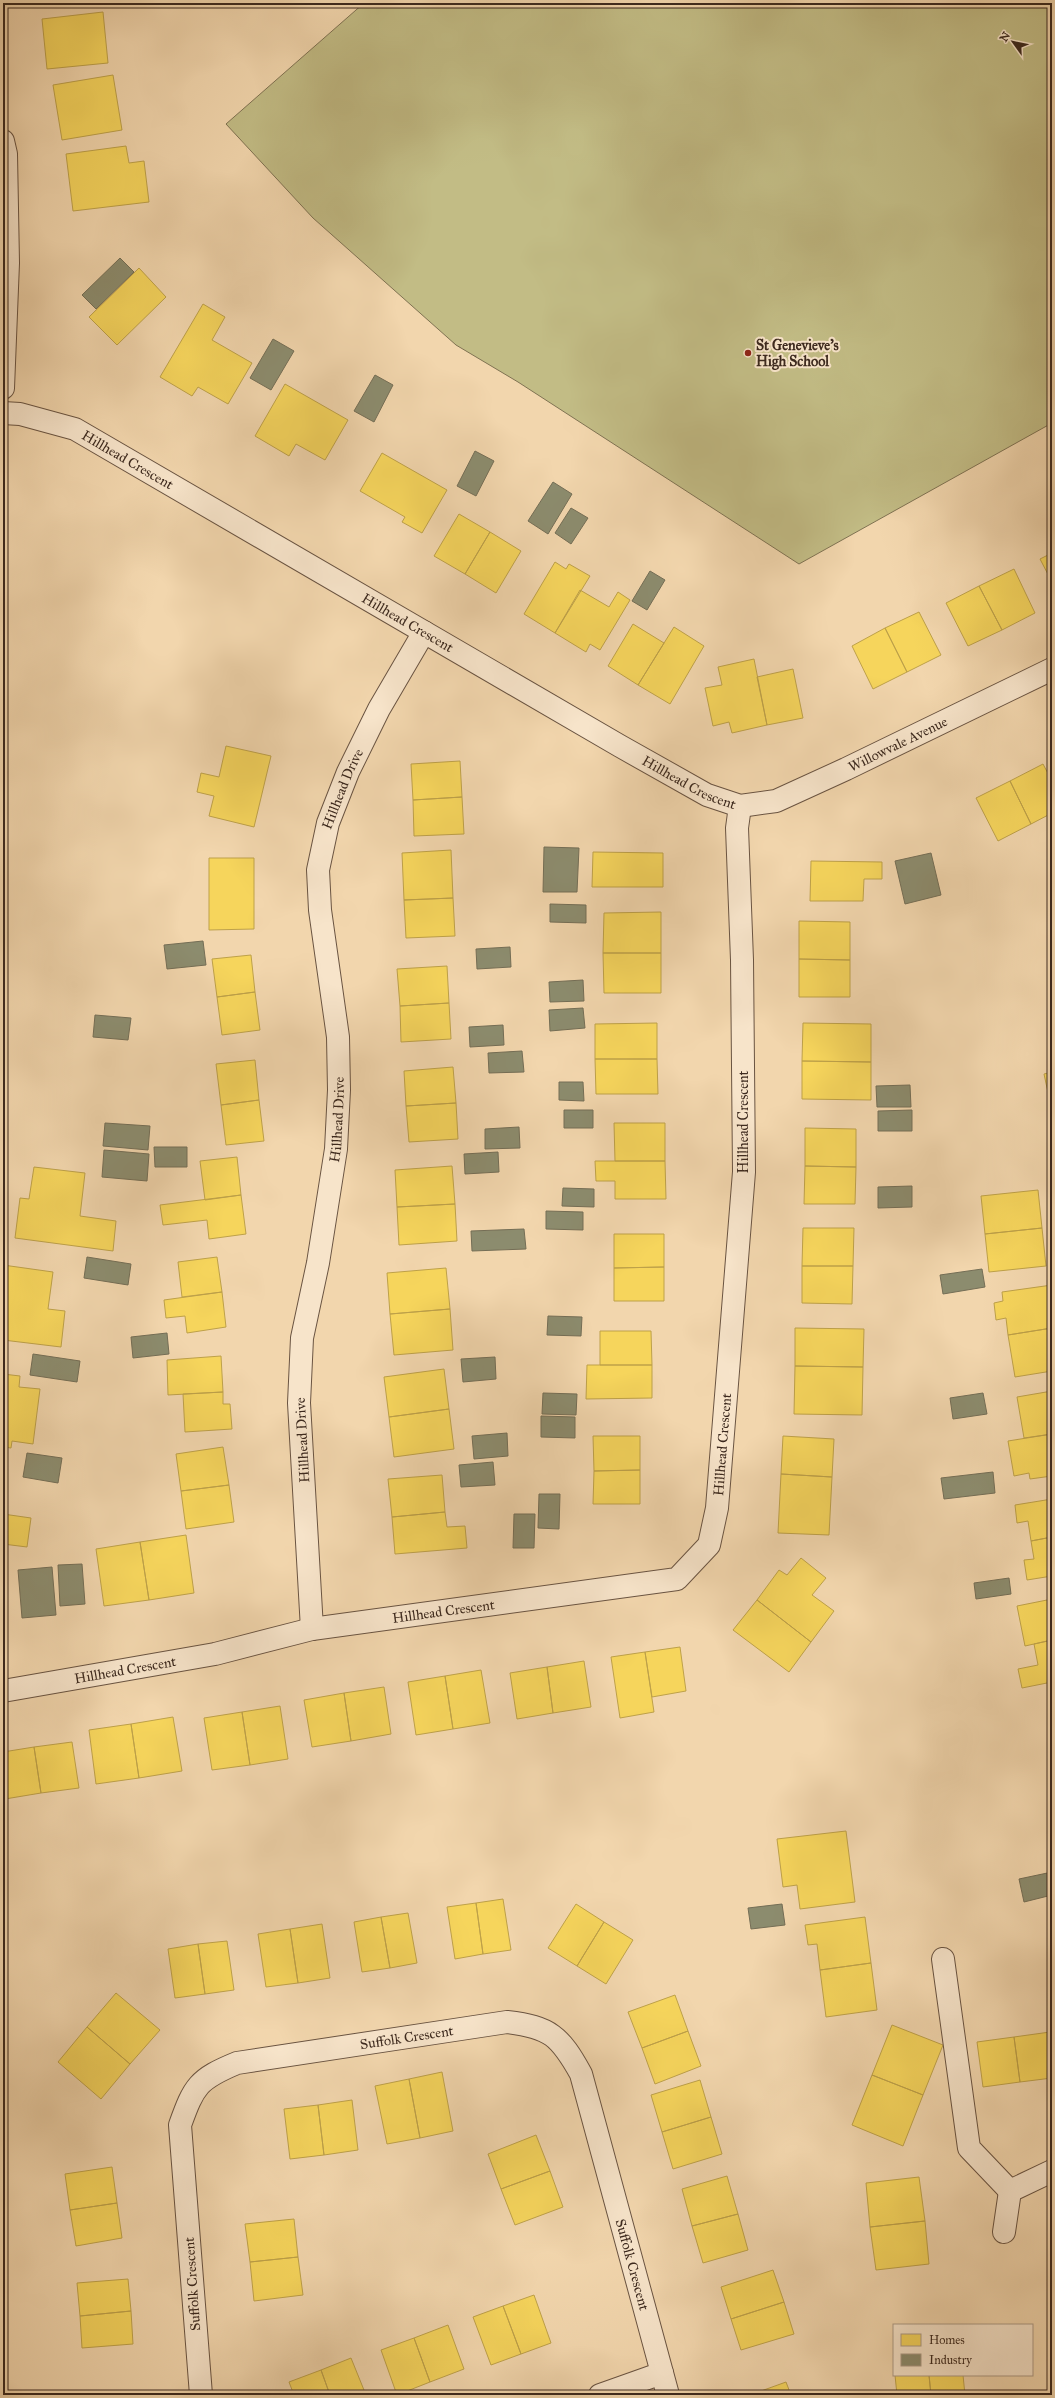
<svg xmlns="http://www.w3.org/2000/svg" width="1055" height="2398" font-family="'IM FELL Great Primer',serif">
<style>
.green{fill:#c2bc85;stroke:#7f7252}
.homes{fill:#f6d55c;stroke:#bea149}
.industry{fill:#8c8c6e;stroke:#746e56}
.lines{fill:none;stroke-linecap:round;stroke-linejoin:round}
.minor-casing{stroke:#6a5442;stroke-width:24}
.minor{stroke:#f7e4ca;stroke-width:22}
.poi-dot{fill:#8f2418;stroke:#f7e4ca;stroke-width:1.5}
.labels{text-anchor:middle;stroke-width:4;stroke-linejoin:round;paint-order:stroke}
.poi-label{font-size:14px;font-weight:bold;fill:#3c291e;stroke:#f7e4ca;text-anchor:start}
.street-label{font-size:14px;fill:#3c291e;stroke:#f7e4ca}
</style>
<rect width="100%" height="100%" fill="#f2d6ad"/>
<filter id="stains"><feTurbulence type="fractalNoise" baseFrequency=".005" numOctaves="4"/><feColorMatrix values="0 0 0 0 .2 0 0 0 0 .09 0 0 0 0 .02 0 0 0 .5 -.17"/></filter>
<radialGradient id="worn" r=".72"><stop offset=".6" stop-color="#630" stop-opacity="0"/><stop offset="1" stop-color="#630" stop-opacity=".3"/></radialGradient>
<path class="green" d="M364,3H1052V423L799,564L518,382L456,345L313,218L226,124Z"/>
<path class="homes" d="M103,12L108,63L47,69L42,19Z
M113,75L122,130L62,140L53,85Z
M126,146L129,163L144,161L149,202L73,211L66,154Z
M139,268L166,297L117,345L89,317Z
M203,304L225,317L212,340L252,363L228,404L198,387L192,396L160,377Z
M285,384L348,420L325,460L296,444L289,456L255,436Z
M382,453L447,490L422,533L402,522L405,517L360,491Z
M459,514L490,532L465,574L434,556Z
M490,532L521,551L496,593L465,574Z
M1052,553V582L1040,559Z
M555,562L566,569L569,564L590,576L555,633L524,614Z
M1014,569L1035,613L1002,630L979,586Z
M979,586L1002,630L968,646L946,603Z
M580,590L609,607L618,592L630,600L600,650L590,644L586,652L555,633Z
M919,612L941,655L907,672L885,628Z
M633,624L664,643L638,685L608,666Z
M674,627L704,646L670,704L638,685Z
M885,628L907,672L873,689L852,646Z
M754,659L767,725L732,733L729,722L713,726L705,688L722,685L718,667Z
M793,669L803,718L767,725L757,677Z
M226,746L271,756L254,827L209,816L214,796L197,792L201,773L219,777Z
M460,761L462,797L413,800L411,764Z
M1043,764L1052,781V813L1031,824L1010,781Z
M1010,781L1031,824L998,841L976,798Z
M462,797L464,834L414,836L413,800Z
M451,850L453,898L404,900L402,853Z
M593,852L663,853V887H592Z
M209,858H254V929L209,930Z
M811,861L882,862V879H864L863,901H810Z
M453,898L455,936L406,938L404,900Z
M661,912V953H603L604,913Z
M799,921L850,922V960L799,959Z
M603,953H661V993H604Z
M251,955L255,992L217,997L212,959Z
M799,959L850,960V997H799Z
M447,966L449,1003L400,1006L397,969Z
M255,992L260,1030L222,1035L217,997Z
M449,1003L451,1039L401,1042L400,1006Z
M657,1023V1059H595V1024Z
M803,1023L871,1024V1062L802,1061Z
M595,1059H657L658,1094H596Z
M255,1060L259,1100L221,1105L216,1064Z
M802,1061L871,1062V1100L802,1099Z
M453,1067L456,1103L406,1106L404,1071Z
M1052,1072V1111L1044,1074Z
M259,1100L264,1141L226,1145L221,1105Z
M456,1103L458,1139L409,1142L406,1106Z
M614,1123H665V1161H615Z
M805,1128L856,1129V1167L805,1166Z
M237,1157L241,1195L205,1200L200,1161Z
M595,1161H665L666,1199H615V1181H596Z
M452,1166L455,1204L397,1207L395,1170Z
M805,1166L856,1167L855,1204H804Z
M34,1167L85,1173L80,1216L116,1221L113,1251L15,1238L20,1198L29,1199Z
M1038,1190L1042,1228L985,1234L981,1196Z
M241,1195L246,1234L209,1239L207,1220L163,1225L160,1205Z
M455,1204L457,1241L399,1245L397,1207Z
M803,1228H854L853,1266H802Z
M1042,1228L1046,1266L989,1272L985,1234Z
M614,1234H664V1267L614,1268Z
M217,1257L222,1292L182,1297L178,1262Z
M3,1265L53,1272L48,1309L65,1311L61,1347L3,1340Z
M802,1266H853L852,1304L802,1303Z
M664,1267V1301H614V1268Z
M446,1268L450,1309L390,1314L387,1273Z
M1052,1285V1328L1008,1335L1006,1318L996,1320L994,1303L1003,1301L1002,1292Z
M222,1292L226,1327L187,1333L185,1316L166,1318L164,1300Z
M450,1309L453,1350L394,1355L390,1314Z
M795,1328L864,1329L863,1367L795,1366Z
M1052,1328V1371L1015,1377L1008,1335Z
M600,1331H651L652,1365H600Z
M221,1356L223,1392L168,1395L167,1360Z
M587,1365H652V1398L586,1399Z
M795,1366L863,1367L862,1415L794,1414Z
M444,1369L449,1409L389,1417L384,1377Z
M3,1374L20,1376L19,1387L40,1389L33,1444L12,1441L11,1448L3,1447Z
M1052,1391V1434L1024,1438L1017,1397Z
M223,1392V1404H230L232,1429L185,1432L183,1394Z
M449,1409L454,1449L394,1457L389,1417Z
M1052,1434V1476L1030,1479L1029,1473L1014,1476L1008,1441Z
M593,1436H640V1470L594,1471Z
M783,1436L834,1439L832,1477L781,1474Z
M223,1447L229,1485L181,1491L176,1454Z
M640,1470V1504H593L594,1471Z
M781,1474L832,1477L829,1535L778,1533Z
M442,1475L445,1512L392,1517L388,1479Z
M229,1485L234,1522L186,1529L181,1491Z
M1052,1499V1537L1031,1541L1028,1521L1017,1523L1015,1505Z
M445,1512L447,1527L465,1526L467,1548L395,1554L392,1517Z
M3,1514L31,1518L27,1547L3,1544Z
M186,1535L194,1593L149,1600L140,1542Z
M1052,1537V1576L1027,1580L1024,1560L1034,1559L1031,1541Z
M140,1542L149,1600L104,1606L96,1549Z
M801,1558L826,1578L812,1595L834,1611L811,1642L757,1600L779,1570L787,1575Z
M1052,1599V1640L1025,1646L1017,1606Z
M757,1600L811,1642L789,1672L733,1630Z
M1052,1640V1682L1022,1688L1018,1669L1038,1665L1034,1644Z
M680,1647L686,1691L652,1697L645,1652Z
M645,1652L654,1712L620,1718L611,1657Z
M584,1661L591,1707L553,1713L547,1667Z
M547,1667L553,1713L517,1719L510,1673Z
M481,1670L490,1723L453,1729L445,1676Z
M445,1676L453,1729L416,1735L408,1682Z
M384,1687L391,1734L351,1741L344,1693Z
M344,1693L351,1741L312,1747L304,1700Z
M280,1706L288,1759L250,1765L242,1712Z
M242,1712L250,1765L212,1770L204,1718Z
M173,1717L182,1771L139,1778L131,1724Z
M131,1724L139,1778L96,1784L89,1730Z
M72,1742L79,1788L41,1793L34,1747Z
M34,1747L41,1793L5,1799L3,1752Z
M846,1831L855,1902L800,1909L797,1885L783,1887L777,1839Z
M503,1899L511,1950L483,1954L476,1903Z
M476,1903L483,1954L455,1959L447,1907Z
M576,1904L604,1922L577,1966L548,1948Z
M408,1913L417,1963L390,1968L381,1917Z
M381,1917L390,1968L362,1972L354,1922Z
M865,1917L871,1963L820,1970L817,1944L808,1945L805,1925Z
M604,1922L633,1940L606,1984L577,1966Z
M322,1924L330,1978L298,1983L290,1929Z
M290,1929L298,1983L266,1987L258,1934Z
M227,1941L234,1990L205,1994L198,1944Z
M198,1944L205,1994L175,1998L168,1949Z
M871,1963L877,2010L826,2017L820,1970Z
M116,1993L160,2030L130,2064L87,2027Z
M675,1995L688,2031L642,2048L628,2012Z
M892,2025L943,2045L923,2095L872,2075Z
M87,2027L130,2064L101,2099L58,2062Z
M688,2031L701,2066L655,2084L642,2048Z
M1050,2032L1052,2078L1020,2082L1014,2037Z
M1014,2037L1020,2082L983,2087L977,2042Z
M442,2072L453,2131L420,2138L409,2079Z
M872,2075L923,2095L903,2146L852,2125Z
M409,2079L420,2138L387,2144L375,2086Z
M700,2080L711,2117L662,2132L651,2095Z
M352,2100L358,2150L324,2155L318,2105Z
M318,2105L324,2155L290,2159L284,2109Z
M711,2117L722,2154L673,2169L662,2132Z
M536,2135L550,2171L501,2189L488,2154Z
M112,2167L117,2203L70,2210L65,2174Z
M550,2171L563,2207L515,2225L501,2189Z
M727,2176L738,2214L692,2226L682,2189Z
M919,2177L925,2221L870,2227L866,2183Z
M117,2203L122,2238L76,2246L70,2210Z
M738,2214L748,2250L703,2263L692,2226Z
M294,2219L298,2257L250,2262L245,2224Z
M925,2221L929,2264L876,2270L870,2227Z
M298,2257L303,2295L254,2301L250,2262Z
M773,2270L784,2302L731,2319L721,2287Z
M128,2279L131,2311L80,2316L77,2283Z
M534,2295L551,2343L521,2354L503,2306Z
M784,2302L794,2334L741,2350L731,2319Z
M503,2306L521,2354L491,2365L473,2317Z
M131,2311L133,2344L82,2348L80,2316Z
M448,2325L464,2369L430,2382L414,2338Z
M414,2338L430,2382L397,2395L381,2350Z
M351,2358L366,2395H330L321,2370Z
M321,2370L330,2395H294L289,2382Z
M895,2375H929L931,2395H897Z
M929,2375H963L965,2395H931Z
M786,2382L791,2395H750Z"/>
<path class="industry" d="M120,258L134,272L96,309L82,295Z
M273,339L294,351L271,390L250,378Z
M375,375L393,385L374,422L354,411Z
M475,451L494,461L476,496L457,486Z
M553,482L572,494L548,534L528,521Z
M571,508L588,518L571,544L555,533Z
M650,571L665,580L647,610L632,601Z
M544,847L579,848L577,892H543Z
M931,853L941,895L905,904L895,861Z
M550,904L586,905V923L550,922Z
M203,941L206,965L167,969L164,945Z
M510,947L511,967L477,969L476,949Z
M583,980L584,1001L550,1002L549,982Z
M583,1008L585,1028L550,1031L549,1010Z
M95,1015L131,1018L128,1040L93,1037Z
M503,1025L504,1045L470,1047L469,1027Z
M522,1051L524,1072L489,1073L488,1053Z
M559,1082H583L584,1101L559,1100Z
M910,1085L911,1107H877L876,1086Z
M564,1110H593V1128H564Z
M912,1110V1131H878V1111Z
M105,1123L150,1126L148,1150L103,1146Z
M519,1127L520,1148L485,1149V1129Z
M154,1147H187V1167H155Z
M104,1150L149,1154L147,1181L102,1177Z
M498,1152L499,1172L465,1174L464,1154Z
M912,1186V1207L878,1208V1187Z
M563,1188L594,1189V1207L562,1206Z
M546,1211L583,1212V1230L546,1229Z
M524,1229L526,1249L472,1251L471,1231Z
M87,1257L131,1264L128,1285L84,1278Z
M982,1269L985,1287L943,1294L940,1275Z
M548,1316L582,1317L581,1336L547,1335Z
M167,1333L169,1354L133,1358L131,1337Z
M33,1354L80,1361L77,1382L30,1375Z
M495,1357L496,1379L463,1382L461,1359Z
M543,1393L577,1394L576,1415L542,1414Z
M983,1393L987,1414L953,1419L950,1398Z
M541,1416L575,1417V1438L541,1437Z
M507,1433L508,1456L474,1459L472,1436Z
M27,1453L62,1458L58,1483L23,1477Z
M493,1462L495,1485L461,1487L459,1465Z
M993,1472L995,1493L944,1499L941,1478Z
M539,1494H560L559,1529L538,1528Z
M514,1514H535L534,1548H513Z
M82,1564L85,1604L60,1606L58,1565Z
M52,1567L56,1615L22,1618L18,1570Z
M1009,1578L1011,1594L976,1599L974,1583Z
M1052,1872V1895L1024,1902L1019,1879Z
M782,1904L785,1925L751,1929L748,1908Z"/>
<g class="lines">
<defs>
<g id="minor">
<path d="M3,141L6,154L8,263L3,388"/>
<path id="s1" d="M3,413L20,414L75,429L620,746L707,795L740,806L776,801L846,769L1052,669"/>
<path id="s2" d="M312,1629L299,1403L302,1338L318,1263L336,1149L339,1090L338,1037L320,910L318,870L328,823L348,772L379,709L424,632"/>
<path id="s3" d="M3,1691L215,1654L312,1629L677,1579L709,1545L717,1508L744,1172L742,960L737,828L740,806"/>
<path d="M943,1959L969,2148L1010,2191"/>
<path d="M1004,2232L1010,2191L1052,2171"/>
<path id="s4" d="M201,2395L180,2125C194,2086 198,2079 237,2063L507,2022C550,2027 560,2036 581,2074L668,2395"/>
<path d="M600,2395L662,2373"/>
</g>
</defs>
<use href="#minor" class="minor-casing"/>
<use href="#minor" class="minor"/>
</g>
<circle class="poi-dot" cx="748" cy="353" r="4"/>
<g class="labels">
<g class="poi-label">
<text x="756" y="350">St Genevieve's<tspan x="756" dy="16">High School</tspan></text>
</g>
<g class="street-label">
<text dy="5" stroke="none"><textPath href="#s1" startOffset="135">Hillhead Crescent</textPath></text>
<text dy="5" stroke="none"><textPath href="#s1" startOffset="459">Hillhead Crescent</textPath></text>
<text dy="5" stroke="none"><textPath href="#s1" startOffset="1010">Willowvale Avenue</textPath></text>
<text dy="5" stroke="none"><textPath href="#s1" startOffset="783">Hillhead Crescent</textPath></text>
<text dy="5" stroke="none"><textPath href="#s2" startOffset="849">Hillhead Drive</textPath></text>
<text dy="5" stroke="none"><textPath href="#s2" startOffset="513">Hillhead Drive</textPath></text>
<text transform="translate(743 1122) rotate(-90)" y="5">Hillhead Crescent</text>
<text transform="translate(302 1440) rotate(-93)" y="5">Hillhead Drive</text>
<text dy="5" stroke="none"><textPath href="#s3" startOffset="832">Hillhead Crescent</textPath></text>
<text dy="5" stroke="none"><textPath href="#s3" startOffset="448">Hillhead Crescent</textPath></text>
<text dy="5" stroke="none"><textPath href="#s3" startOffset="124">Hillhead Crescent</textPath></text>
<text dy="5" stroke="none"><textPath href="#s4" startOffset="531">Suffolk Crescent</textPath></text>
<text dy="5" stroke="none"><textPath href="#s4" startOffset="926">Suffolk Crescent</textPath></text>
<text transform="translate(192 2284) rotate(-94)" y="5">Suffolk Crescent</text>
</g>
</g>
<rect width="1055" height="2398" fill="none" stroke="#f2d6ad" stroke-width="16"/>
<rect x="4" y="4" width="1047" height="2390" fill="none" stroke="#3c291e" stroke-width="2"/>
<rect x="8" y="8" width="1039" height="2382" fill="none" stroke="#3c291e"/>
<rect x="893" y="2324" width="140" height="52" fill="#f7e4ca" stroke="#ac9985"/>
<rect x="901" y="2334" width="20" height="12" fill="#f6d55c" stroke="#ac9985"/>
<text x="929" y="2344" font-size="12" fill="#3c291e">Homes</text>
<rect x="901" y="2354" width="20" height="12" fill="#8c8c6e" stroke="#ac9985"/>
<text x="929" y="2364" font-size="12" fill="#3c291e">Industry</text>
<g transform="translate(1013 42) rotate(303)" stroke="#f7e4ca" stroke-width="3" paint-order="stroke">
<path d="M0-3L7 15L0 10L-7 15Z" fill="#3c291e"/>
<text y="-6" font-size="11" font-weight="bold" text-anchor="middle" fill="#3c291e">N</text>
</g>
<rect width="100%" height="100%" filter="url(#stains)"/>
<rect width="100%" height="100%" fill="url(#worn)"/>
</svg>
